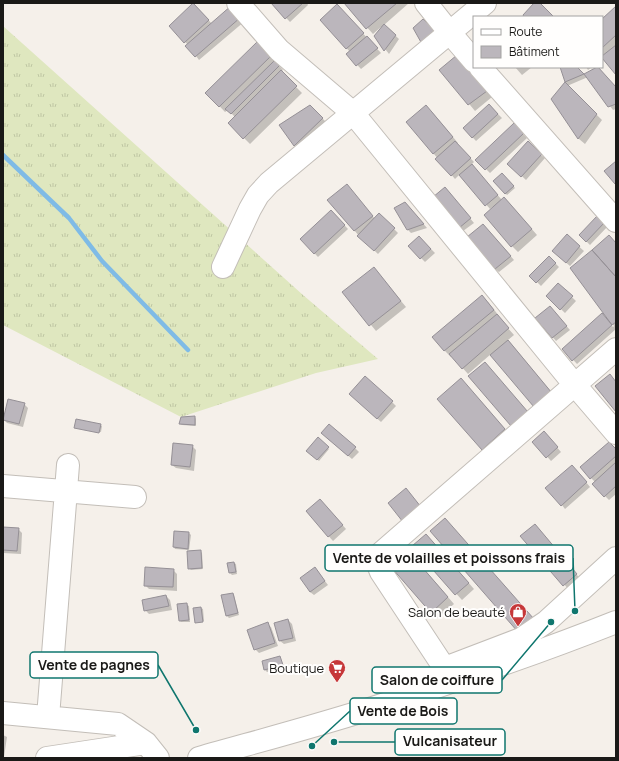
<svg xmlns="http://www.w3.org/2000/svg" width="619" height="761" font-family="Manrope,sans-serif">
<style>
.grass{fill:url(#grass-tufts)}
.shadow{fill:#0003}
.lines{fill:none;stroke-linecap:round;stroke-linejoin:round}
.stream{stroke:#7fbbe6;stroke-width:4.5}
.building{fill:#bbb6bc;stroke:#959096}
.minor-casing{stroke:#c3beb8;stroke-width:24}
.major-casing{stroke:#c3beb8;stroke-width:24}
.minor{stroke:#fff;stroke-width:22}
.major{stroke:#fff;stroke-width:22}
.labels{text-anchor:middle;stroke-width:4;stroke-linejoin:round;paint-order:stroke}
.poi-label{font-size:13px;fill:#1a1917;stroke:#fffefd;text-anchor:end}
.leader{fill:none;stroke:#0f766e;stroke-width:1.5}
.callout-dot{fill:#0f766e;stroke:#fffefd;stroke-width:1.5}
.callout{fill:#fffefd;stroke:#0f766e;stroke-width:1.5}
.callout-label{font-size:14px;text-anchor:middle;font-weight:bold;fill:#1a1917}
</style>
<defs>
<pattern id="grass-tufts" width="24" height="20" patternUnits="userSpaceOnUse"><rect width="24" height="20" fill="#dfe7bf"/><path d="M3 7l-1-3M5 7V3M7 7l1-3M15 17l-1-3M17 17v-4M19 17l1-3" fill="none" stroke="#bfc6a3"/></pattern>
</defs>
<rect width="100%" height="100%" fill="#f5f0ea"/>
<path class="grass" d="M3,26L303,295L378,359L316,373L181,417L3,325Z"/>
<path class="shadow" d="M272,3H307L308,5L290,22Z
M345,3H409L384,25L399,39L389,54L375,36L381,28V27L373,34Z
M194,4L212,24L232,7L245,21L199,60L188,45L170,26Z
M337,5L381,53L361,69L347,54L350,52L321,20Z
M616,8V73L602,56V20Z
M258,43L283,70L281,72L302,93L250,144L229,123L235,117L228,110L225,112L207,93Z
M463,62L492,97L475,111L441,70Z
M515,67H532L522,75Z
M561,67H576L584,75L598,68L616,88V109L613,110L588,77L567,86L602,120L585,144L579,139L552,99L566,82Z
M586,67H592L588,70Z
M489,105L502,118L476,141L464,128Z
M310,106L326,122L299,149L280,125Z
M432,112L458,143L457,144L474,162L471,165L502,200L510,204L537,235L518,252L512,246L495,205L490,209L460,174L455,179L407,122Z
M514,124L527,138L490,173L477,160Z
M541,155L545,158L526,180L509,164Z
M502,174L515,188L507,195L494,181Z
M350,189L375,219L379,214L398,233L378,254L359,236L329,200Z
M449,193L474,223L463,231L460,227Z
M409,207L427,228L411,233L407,229Z
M331,211L348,229L318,257L301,239Z
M598,217L608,226L590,245L580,235Z
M487,229L514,260L499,272L495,269Z
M567,236L584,251L570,266L557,255Z
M419,237L435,253L425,262L409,246Z
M616,243V329L577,364L563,349L602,315L613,327L614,326L572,268Z
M549,257L559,267L541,286L531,276Z
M374,268L406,307L376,331L344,292Z
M558,284L576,301L565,313L547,296Z
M488,302L499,316L498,317L514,335L508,340L557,399L491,354L468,374L452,356L451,357L445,351L433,337Z
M553,311L570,330L556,341L536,318Z
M466,385L511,436L488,455L482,449Z
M354,398L392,402L396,406L381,422Z
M24,404L28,408L23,427L7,423L3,419Z
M195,417L196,419V426L182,425L180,424Z
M77,420L100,425L102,426L101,432L76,428Z
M326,437L355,448L359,452L352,459Z
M548,437L561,452L551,461L534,442Z
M318,439L329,449L319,461L308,451Z
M192,446L196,450L194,471L176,468L172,465Z
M616,450V494L609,500L593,484L595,482L591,478Z
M576,470L590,487L565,509L562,505Z
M324,504L346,529L333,541L307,512Z
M3,528L18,529L22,533L21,554L3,553Z
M540,531L582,581L570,591L522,536Z
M189,533L191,535L189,550L175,549L174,547Z
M432,541L474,589L462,600L413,546Z
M201,552L202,553L203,569L191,570L189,568Z
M415,559L454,604L438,618L432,612Z
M234,563L236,564L237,574L232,575L230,573L228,564Z
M173,570L177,574V591L149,589L145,585Z
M318,572L328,585L314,595L310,592Z
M232,594L234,595L239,615L229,618L227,616L222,596Z
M166,596L170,600L172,610L149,614L145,610Z
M187,605L189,606L190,622H181L180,621Z
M201,608L203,609L204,621L195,622Z
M288,620L292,624L296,641L284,644L280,641Z
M267,624L271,627L278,646L259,653L255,649Z
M280,657L284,667L267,672L265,670L263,662Z
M3,735L7,737L4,757H3Z"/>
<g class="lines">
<path class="stream" d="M3,155L69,218L102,261L188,350"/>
</g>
<path class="building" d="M193,3L209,20L184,43L169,26Z
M271,3H303L285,19Z
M344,3H397L366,29Z
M534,3H540L554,17H524L523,15Z
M337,4L364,33L346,49L320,20Z
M232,5L241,17L195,57L185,46Z
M616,6V35L602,48V19Z
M423,19L436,32L422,44L413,28Z
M384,24L396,35L384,51L374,36Z
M367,36L378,48L356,66L346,54Z
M258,41L272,55L219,107L205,93Z
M616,45V75L602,58V56Z
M457,55L487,91L468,105L439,70Z
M275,60L280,65L231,114L225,109Z
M560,67H577L584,74L565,82Z
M597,67H598L616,87V104L608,107L584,74Z
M281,70L297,86L243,139L228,123Z
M565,82L597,114L578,139L551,99Z
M489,104L498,114L472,138L463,128Z
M310,105L323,118L294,146L279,125Z
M426,105L453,137L433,154L406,122Z
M514,123L524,133L485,170L475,160Z
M455,141L471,158L451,176L435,159Z
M528,141L542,154L521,177L507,164Z
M616,161V183L615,184L604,171Z
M472,164L498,195L485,206L459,175Z
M502,173L514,186L505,194L493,181Z
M347,184L373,216L354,231L327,200Z
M445,187L471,218L459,228L433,197Z
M504,197L532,229L511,247L484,215Z
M405,202L424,224L407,230L394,208Z
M331,210L345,225L314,254L300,239Z
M379,213L395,228L374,251L357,236Z
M598,215L605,222L586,242L579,235Z
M483,224L511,256L495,269L467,237Z
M567,234L580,246L566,263L552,251Z
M609,235L616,243V277L592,250Z
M419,236L431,249L420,259L408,246Z
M592,250L616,277V322L612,325L570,268Z
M549,256L556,263L536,283L529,276Z
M374,267L401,301L369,326L342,292Z
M558,283L573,296L560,310L546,296Z
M482,295L494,310L444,351L432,337Z
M550,306L567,326L552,338L535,318Z
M602,313L612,325L572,361L562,349Z
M497,314L509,328L462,369L449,354Z
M508,340L552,393L534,407L490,355Z
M485,362L528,412L511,426L468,376Z
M610,374L616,382V412L595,386Z
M365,376L393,401L377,419L349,394Z
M461,378L505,429L482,450L437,399Z
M8,399L25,403L19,424L3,420Z
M195,416V425L179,424L181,417Z
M76,419L101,424L99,433L74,428Z
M329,424L356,447L348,456L321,433Z
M544,431L558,447L546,458L532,442Z
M318,437L329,447L317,460L306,451Z
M609,442L616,449V456L590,479L580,467Z
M173,443L193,445L190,467L171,465Z
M616,462V486L604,497L592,484Z
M572,465L587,482L561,506L545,488Z
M406,488L421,507L403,522L388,503Z
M320,499L343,525L328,537L306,511Z
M445,518L534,619L518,632L430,531Z
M535,524L577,574L563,586L520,536Z
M3,527L19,528L17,551L3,550Z
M174,531L189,532L188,549L173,547Z
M426,534L469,583L455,595L412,546Z
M201,550L202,568L188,569L187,551Z
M409,552L448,597L431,613L391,567Z
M234,562L236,572L229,573L227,563Z
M145,567L174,569L173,587L144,586Z
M315,567L325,581L310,592L300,578Z
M233,593L238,613L226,616L221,595Z
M166,595L169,606L144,611L142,600Z
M187,603L189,620L179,621L177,604Z
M201,607L203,622L195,623L193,608Z
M288,619L293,638L279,641L274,623Z
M268,622L275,643L254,650L247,630Z
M280,656L283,665L264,670L262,661Z"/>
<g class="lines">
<defs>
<path id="minor" d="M238,3L279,50L353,113L574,384L616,433
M426,3L450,33L474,61
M480,67L616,221
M223,267L250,209L258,195L269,183L485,3
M3,486L135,497
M445,668L521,639L546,622L616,558
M453,681L381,572L377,562L380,554L616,349
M3,713L118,724L146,743L158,758
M48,717L68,465
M47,758L146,743"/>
<path id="major" d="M199,758C259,741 320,725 379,706C459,680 538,653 616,622"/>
</defs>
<use href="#minor" class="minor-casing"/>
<use href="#major" class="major-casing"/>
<use href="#minor" class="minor"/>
<use href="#major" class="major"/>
</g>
<defs>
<symbol id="shop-pin" viewBox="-11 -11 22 30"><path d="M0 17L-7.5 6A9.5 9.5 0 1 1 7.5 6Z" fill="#c63739" stroke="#fffefd"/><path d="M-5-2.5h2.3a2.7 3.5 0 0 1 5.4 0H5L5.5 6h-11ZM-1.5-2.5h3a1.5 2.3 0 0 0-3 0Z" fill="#fff"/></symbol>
<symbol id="supermarket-pin" viewBox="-11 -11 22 30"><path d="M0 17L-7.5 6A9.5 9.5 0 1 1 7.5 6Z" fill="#c63739" stroke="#fffefd"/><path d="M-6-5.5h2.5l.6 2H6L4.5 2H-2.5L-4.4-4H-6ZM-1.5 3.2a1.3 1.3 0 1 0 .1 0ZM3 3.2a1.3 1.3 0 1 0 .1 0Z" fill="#fff"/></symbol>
</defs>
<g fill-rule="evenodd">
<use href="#shop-pin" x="508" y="602" width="20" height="27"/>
<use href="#supermarket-pin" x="327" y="658" width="20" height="27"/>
</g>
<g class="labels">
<g class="poi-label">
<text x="505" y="617">Salon de beauté</text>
<text x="324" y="673">Boutique</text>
</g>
</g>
<path class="leader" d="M575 611L573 558M196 730L158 665M551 622L502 680M312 746L350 711M334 742L395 742"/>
<g class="callout-dot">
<circle cx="575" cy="611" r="4"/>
<circle cx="196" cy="730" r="4"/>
<circle cx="551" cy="622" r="4"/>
<circle cx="312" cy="746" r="4"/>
<circle cx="334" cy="742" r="4"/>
</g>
<g class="callout">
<rect x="325" y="545" width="248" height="26" rx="4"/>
<rect x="30" y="652" width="128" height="26" rx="4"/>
<rect x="372" y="667" width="130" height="26" rx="4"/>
<rect x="350" y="698" width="107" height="26" rx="4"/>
<rect x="395" y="729" width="110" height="26" rx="4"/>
</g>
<g class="callout-label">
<text x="449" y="563">Vente de volailles et poissons frais</text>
<text x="94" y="670">Vente de pagnes</text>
<text x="437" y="685">Salon de coiffure</text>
<text x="403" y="716">Vente de Bois</text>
<text x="450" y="746">Vulcanisateur</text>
</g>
<rect width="619" height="761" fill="none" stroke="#1a1917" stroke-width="8"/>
<rect x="473" y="16" width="130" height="52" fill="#fffefd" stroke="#a3a2a1"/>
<rect x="481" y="29" width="20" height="6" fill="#ffffff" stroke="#a3a2a1"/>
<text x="509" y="36" font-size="12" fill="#1a1917">Route</text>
<rect x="481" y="46" width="20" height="12" fill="#bbb6bc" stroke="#a3a2a1"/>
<text x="509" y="56" font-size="12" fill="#1a1917">Bâtiment</text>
</svg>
